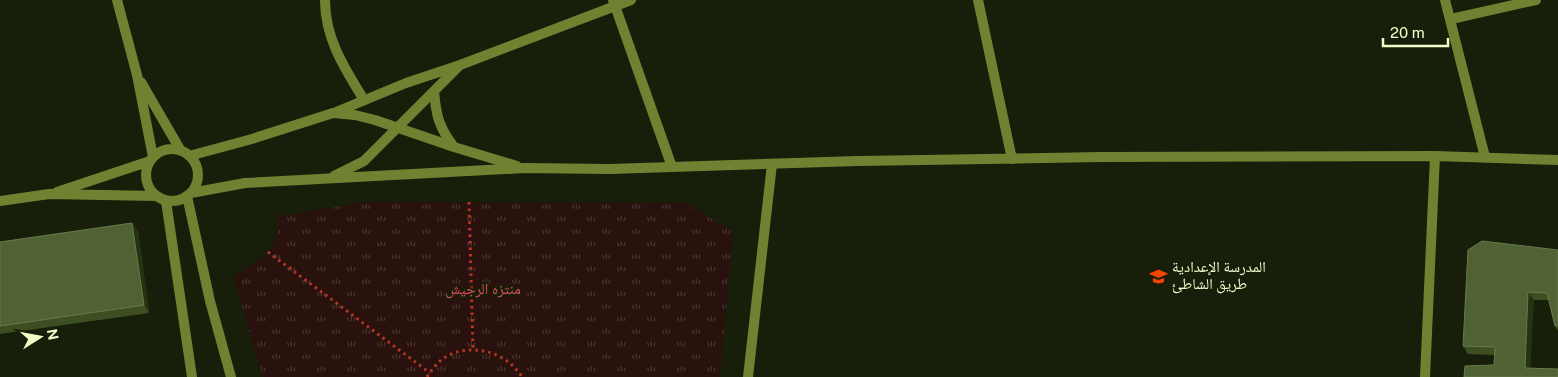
<svg xmlns="http://www.w3.org/2000/svg" width="1558" height="377" font-family="'Public Sans','Noto Naskh Arabic',sans-serif">
<style>
.park{fill:url(#park-tufts)}
.lines{fill:none;stroke-linecap:round;stroke-linejoin:round}
.path{stroke:#b83523;stroke-width:3;stroke-dasharray:2.5 4;stroke-linecap:butt}
.minor{stroke:#708231;stroke-width:10}
.tertiary{stroke:#708231;stroke-width:10}
.wall{fill:#3d4e22}
.shaded-wall{fill:#263311}
.building{fill:#506133;stroke:#697a4b}
.labels{text-anchor:middle;stroke-width:4;stroke-linejoin:round;paint-order:stroke}
.poi-label{font-size:15px;fill:#eeffc8;stroke:#171e0a;text-anchor:start}
.park-label{font-size:15px;fill:#e84a55;stroke:#171e0a}
</style>
<defs>
<pattern id="park-tufts" width="24" height="20" patternUnits="userSpaceOnUse" patternTransform="scale(1.25)"><rect width="24" height="20" fill="#29110d"/><path d="M3 7l-1-3M5 7V3M7 7l1-3M15 17l-1-3M17 17v-4M19 17l1-3" fill="none" stroke="#48352f"/></pattern>
</defs>
<rect width="100%" height="100%" fill="#171e0a"/>
<path class="park" d="M365,202L686,203L733,232L720,377H263L233,276C261,261 281,250 278,216Z"/>
<g class="lines">
<path class="path" d="M469,202L473,350
M268,252L430,373
M427,377C433,368 439,360 449,355C475,343 507,353 522,377"/>
<path class="minor" d="M325,0C325,39 345,69 364,100
M613,0L672,167
M978,0L1012,159
M1445,0L1485,157
M1451,19L1536,0
M187,196L210,301L231,377
M166,201L192,377
M748,377L772,164
M1425,377L1435,156"/>
<path class="tertiary" d="M117,0L137,75L153,157
M141,82L181,151
M434,91C436,116 439,127 454,147
M336,112L406,83L460,65L631,0
M146 175a26 26 0 1 1 52 0a26 26 0 1 1-52 0Z
M189,156L252,139L333,113L355,115L375,120L454,147L517,166
M334,176L364,161L459,66
M57,192L150,161
M191,193L245,183L525,168L610,169L858,161L1102,157L1435,156L1558,160
M0,201L49,194L157,196"/>
</g>
<path class="wall" d="M132,223L138,231L149,313L0,334V242Z
M1558,250V331L1555,326L1549,300H1534L1494,365L1495,355L1468,354L1463,346Z"/>
<path class="shaded-wall" d="M132,223L138,231L149,313L144,305Z
M1528,292L1534,300L1530,375L1525,368Z"/>
<path class="building" d="M132,223L144,305L0,326V242Z
M1482,241L1558,250V325L1555,326L1547,293L1528,292L1525,368L1558,369V377H1464L1465,366L1494,365L1495,347L1463,346L1468,250Z"/>
<defs>
<symbol id="school-bare" viewBox="-9 -9 18 18"><path d="M0-5L7-2L0 1L-7-2ZM-4 1L0 2.5L4 1V4Q0 6-4 4Z" fill="#f34500" stroke="#171e0a" stroke-width="2.5" paint-order="stroke"/></symbol>
</defs>
<g fill-rule="evenodd">
<use href="#school-bare" x="1146" y="264" width="25" height="25"/>
</g>
<g class="labels">
<g class="poi-label">
<text x="1172" y="272">المدرسة الإعدادية<tspan x="1172" dy="17">طريق الشاطئ</tspan></text>
</g>
<g class="park-label">
<text x="483" y="294">منتزه الرجيش</text>
</g>
</g>
<g transform="translate(40 337) rotate(79)" stroke="#171e0a" stroke-width="4" paint-order="stroke">
<path d="M0-4L9 19L0 12L-9 19Z" fill="#eeffc8"/>
<text y="-8" font-size="14" font-weight="bold" text-anchor="middle" fill="#eeffc8">N</text>
</g>
<path d="M1383 38v8h65v-8" fill="none" stroke="#eeffc8" stroke-width="2.5"/>
<text x="1390" y="38" font-size="15" fill="#eeffc8" stroke="#171e0a" stroke-width="4" paint-order="stroke">20 m</text>
</svg>
